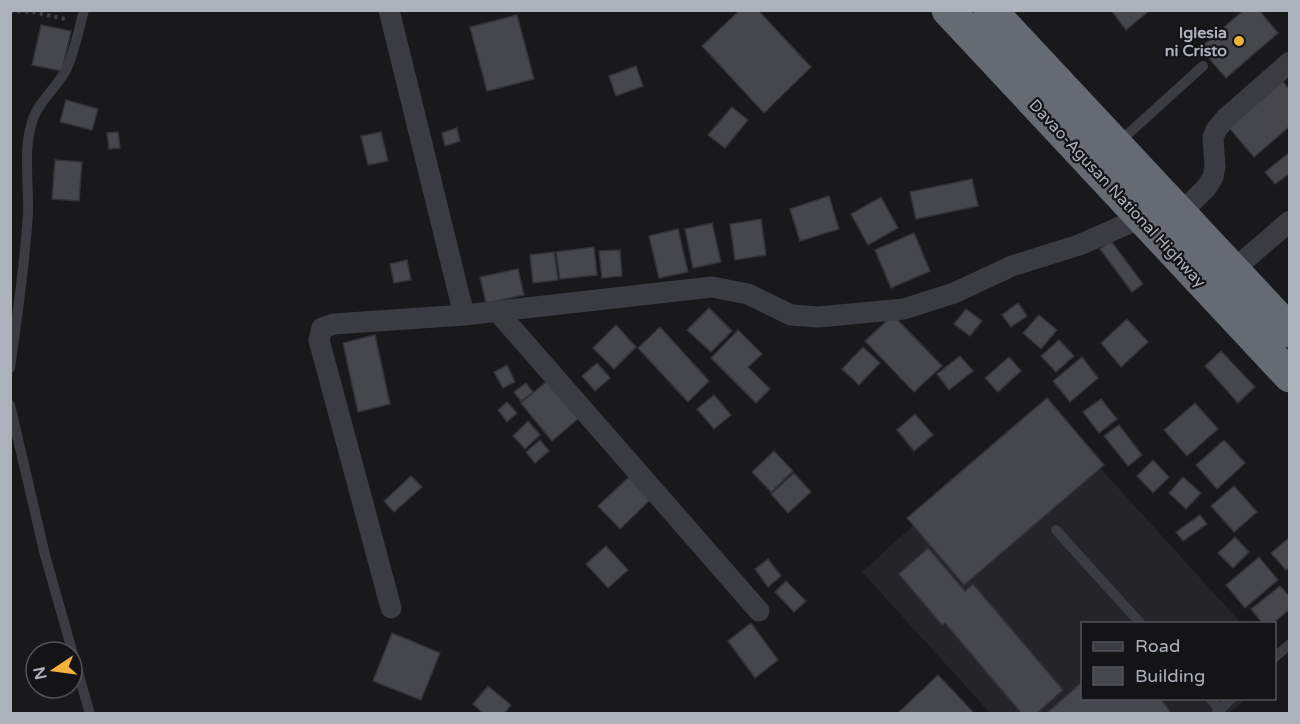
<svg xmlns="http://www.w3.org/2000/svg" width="1300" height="724" font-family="'Varela Round',sans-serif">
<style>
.built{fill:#252529}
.building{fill:#46474c;stroke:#333338;stroke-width:1.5}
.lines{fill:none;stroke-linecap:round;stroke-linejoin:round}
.path{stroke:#404348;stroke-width:4;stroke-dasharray:3 4.5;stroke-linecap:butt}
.lane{stroke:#3a3c41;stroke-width:10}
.street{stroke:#3a3c41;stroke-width:21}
.highway{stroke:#666a72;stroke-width:33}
.poi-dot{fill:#f3b23a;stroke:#141417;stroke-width:2}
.labels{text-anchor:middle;stroke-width:4.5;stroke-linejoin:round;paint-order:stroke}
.poi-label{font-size:16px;font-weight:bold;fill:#acb1bb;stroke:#141417;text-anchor:end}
.street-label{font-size:16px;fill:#acb1bb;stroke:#141417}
</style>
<rect width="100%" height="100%" fill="#19191c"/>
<path class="built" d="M1044,406L1241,623L1082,624V698L1246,699L1229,713H990L862,572Z"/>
<path class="building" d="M740,10H758L811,67L764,113L702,46Z
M1111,10H1150L1126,30Z
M1244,10H1259L1278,33L1226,78L1200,48Z
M517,15L534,79L487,91L470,27Z
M41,25L71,31L62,71L32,65Z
M636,66L643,86L616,96L609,76Z
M1279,77L1290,90V126L1254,157L1225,123Z
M66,100L98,109L92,130L60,122Z
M732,107L748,120L725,148L708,135Z
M457,128L460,141L445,146L442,133Z
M118,132L120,148L109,149L107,133Z
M381,132L388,161L368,165L361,136Z
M1290,152V173L1275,184L1265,172Z
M55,160L82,162L79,201L52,199Z
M972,179L978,206L916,219L910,192Z
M829,196L839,229L800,241L790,209Z
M881,197L898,228L868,245L851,214Z
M761,219L766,255L735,260L730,224Z
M712,223L721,262L693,268L685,229Z
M678,229L688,272L659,278L649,236Z
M914,233L930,271L891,288L875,250Z
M1111,241L1143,284L1132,292L1100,249Z
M594,247L597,275L560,279L556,252Z
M620,250L622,276L602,278L599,251Z
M554,252L558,280L533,283L530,255Z
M407,260L411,280L394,283L390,264Z
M518,269L524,295L486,303L480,277Z
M1018,303L1027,316L1011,327L1002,315Z
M709,308L732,331L711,352L687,330Z
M966,309L982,321L970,336L954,324Z
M893,315L942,366L914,392L865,341Z
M1039,315L1057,330L1041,349L1023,333Z
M1127,319L1148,342L1121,367L1101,343Z
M616,325L636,347L614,369L593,348Z
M660,327L709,381L688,402L638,348Z
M738,330L762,354L748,367L770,389L756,403L711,358Z
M375,335L390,404L358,412L343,343Z
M1059,340L1074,356L1056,372L1041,356Z
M863,347L880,363L859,385L842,369Z
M1221,351L1255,387L1238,403L1205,366Z
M960,356L973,371L949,390L937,374Z
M1009,357L1021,371L998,392L985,378Z
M1082,357L1098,378L1070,402L1053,381Z
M597,363L610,378L595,391L582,376Z
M507,365L515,382L503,388L494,372Z
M547,381L579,418L552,441L521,403Z
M526,383L533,392L521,401L514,392Z
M714,395L731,415L714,429L697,409Z
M1047,398L1104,465L964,585L907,518Z
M1101,399L1117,419L1099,433L1083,412Z
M507,402L517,413L507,422L498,410Z
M1195,403L1218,429L1187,456L1164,430Z
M915,414L933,435L914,451L897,430Z
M528,421L540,435L525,449L513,436Z
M1119,425L1142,455L1128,466L1104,436Z
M540,440L549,451L535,463L526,452Z
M1224,440L1245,463L1217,489L1196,465Z
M774,451L793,471L771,492L752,472Z
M1153,460L1169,477L1153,493L1137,476Z
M794,473L811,492L788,513L771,494Z
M411,476L422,487L394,512L384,501Z
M629,477L650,500L620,529L598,506Z
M1183,477L1201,493L1186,509L1169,493Z
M1234,486L1257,512L1234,532L1211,506Z
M1200,515L1207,524L1183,541L1176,532Z
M1235,537L1249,552L1233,568L1218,553Z
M1290,537V567L1286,570L1271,553Z
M606,546L628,570L608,588L586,564Z
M928,548L965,591L973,584L1063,690L1036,714H1022L945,623L942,625L899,574Z
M1259,557L1278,580L1245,608L1226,585Z
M768,559L781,576L768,587L755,569Z
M786,581L806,601L794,612L775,592Z
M1280,586L1290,597V609L1272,624H1263L1251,609Z
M751,623L778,660L755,678L728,641Z
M392,633L440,653L421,700L373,681Z
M938,675L975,714H897Z
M1082,682V698H1160L1172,714H1046Z
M488,686L511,705L504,714H484L473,704Z"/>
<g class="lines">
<path class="path" d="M10,11L34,12L65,19"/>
<path class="lane" d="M1118,143L1203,66
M10,368C17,317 25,265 28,213C29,183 23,151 32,122C38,101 58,87 67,68C75,50 79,29 84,10
M10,405L45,555L90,714
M1056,530L1141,624
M1274,658L1290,644
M1210,698L1220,710
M1216,714L1232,698"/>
<path class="street" d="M389,10L464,315
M1180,214L1206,188L1213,177L1215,167L1213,138L1216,130L1226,118L1290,62
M1233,270L1290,221
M497,311L759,611
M391,608L319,340L322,328L334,324L464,315L712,287L748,294L791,315L818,317L904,309L954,293L1012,266L1079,245L1141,218"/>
<path class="highway" d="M948,10L1290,376
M990,10L1290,331"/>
</g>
<circle class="poi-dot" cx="1239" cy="41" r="6"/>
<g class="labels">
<g class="poi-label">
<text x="1227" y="38">Iglesia<tspan x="1227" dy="18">ni Cristo</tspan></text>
</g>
<g class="street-label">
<text transform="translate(1118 193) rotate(47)" y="6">Davao-Agusan National Highway</text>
</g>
</g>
<rect width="1300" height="724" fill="none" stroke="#acb1bb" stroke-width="24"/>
<rect x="1081" y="622" width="195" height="78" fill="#141417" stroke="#515359" stroke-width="1.5"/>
<rect x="1093" y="642" width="30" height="9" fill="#3a3c41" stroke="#515359" stroke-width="1.5"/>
<text x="1135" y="652" font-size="18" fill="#acb1bb">Road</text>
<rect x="1093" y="667" width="30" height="18" fill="#46474c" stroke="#515359" stroke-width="1.5"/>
<text x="1135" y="682" font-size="18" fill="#acb1bb">Building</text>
<g transform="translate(54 670) rotate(257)"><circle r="28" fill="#141417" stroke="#515359" stroke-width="1.5"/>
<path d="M0-4.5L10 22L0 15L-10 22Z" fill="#f3b23a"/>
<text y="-9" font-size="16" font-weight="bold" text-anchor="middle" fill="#acb1bb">N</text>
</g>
</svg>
